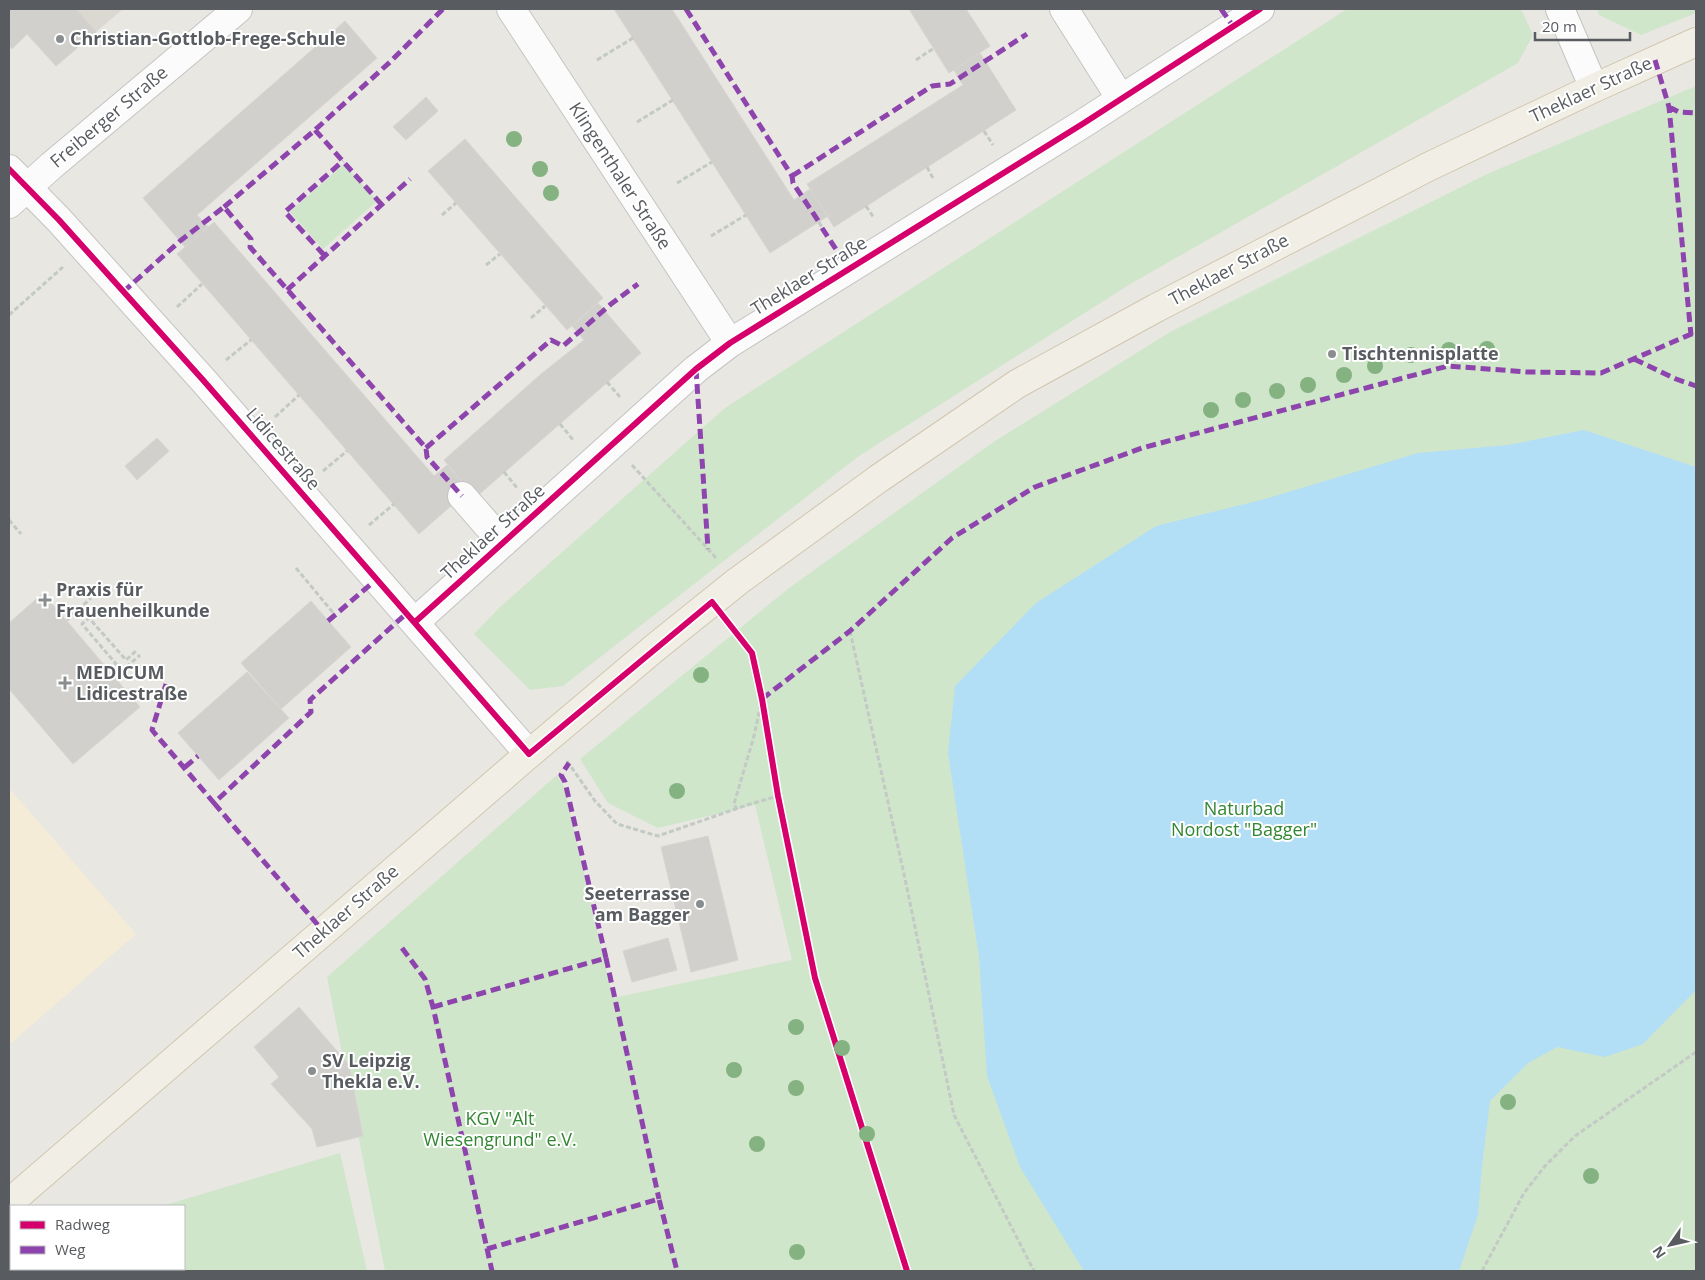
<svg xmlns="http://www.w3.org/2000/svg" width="1705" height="1280" font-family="'Open Sans',sans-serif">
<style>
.commercial{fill:#f5ecd8}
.education{fill:#dad8d1}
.green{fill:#d0e6cb}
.water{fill:#b2def6}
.building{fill:#d1d0cd;stroke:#d8d5d1}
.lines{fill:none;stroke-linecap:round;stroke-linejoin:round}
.minor-casing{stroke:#c4c4c3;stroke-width:30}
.major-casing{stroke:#d1c6ae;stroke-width:30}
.path{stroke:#c3c9c5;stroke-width:3;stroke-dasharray:5 2.5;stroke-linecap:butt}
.minor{stroke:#fcfbfb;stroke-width:28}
.major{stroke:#f1efe5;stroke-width:28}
.quiet{stroke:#8e44ad;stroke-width:5;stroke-dasharray:10 5;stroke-linecap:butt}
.cycleway-casing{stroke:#fff;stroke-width:9}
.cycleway{stroke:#d6006c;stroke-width:6}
.tree{fill:#84b281}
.poi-dot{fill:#8a8d8e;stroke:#fff;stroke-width:2}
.labels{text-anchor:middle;stroke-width:4;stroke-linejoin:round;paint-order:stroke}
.poi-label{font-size:18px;font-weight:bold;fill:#585c60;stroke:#fff;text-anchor:start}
.street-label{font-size:18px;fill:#585c60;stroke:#fff}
.park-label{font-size:18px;fill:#338632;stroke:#fff}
</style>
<rect width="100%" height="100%" fill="#e8e7e2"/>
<path class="commercial" d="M9,788L136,934L9,1045Z"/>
<path class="education" d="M9,9H123L56,66L9,12Z"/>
<path class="green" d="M1347,9H1521L1533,35L1518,63L1132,283L859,456L563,686L530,690L474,634L500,607L725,408Z
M1597,9H1696V13L1641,35L1599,15Z
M1696,86V1271H385L327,977L557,775L564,787L613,998L792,960L755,805L658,828L608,803L580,759L789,588L995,441L1170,332L1487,174Z
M344,164L377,201L323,249L290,212Z
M340,1153L367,1271H35L34,1269H184V1206H162Z"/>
<path class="water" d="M1584,430L1696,467V990L1643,1044L1605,1057L1557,1047L1528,1063L1490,1101L1482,1166L1478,1215L1459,1271H1084L1020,1167L987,1076L979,957L948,753L955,686L1036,603L1156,526L1265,499L1418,453L1508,445Z"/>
<path class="building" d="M9,9H76L96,32L56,66L27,34L12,49L9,45Z
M614,9H672L794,200L810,189L828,216L770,253Z
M909,9H966L990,46L949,73Z
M345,21L377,58L197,215L208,227L185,247L143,198Z
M980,53L1016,110L834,227L807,184L963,85L954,70Z
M426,97L438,111L406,140L393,127Z
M465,139L603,298L567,330L428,171Z
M214,222L434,476L447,465L469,490L419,534L177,254Z
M598,303L641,353L475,498L444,460L541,374L584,340L572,326Z
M157,438L169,451L137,480L125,466Z
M43,593L140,707L73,764L9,689V623Z
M311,601L351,647L281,709L241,663Z
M247,672L289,718L219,780L178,733Z
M708,836L738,960L691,972L661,847Z
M668,938L677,970L632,982L623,951Z
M299,1007L349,1065L363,1136L317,1147L312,1129L271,1084L279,1077L254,1047Z"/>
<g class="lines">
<defs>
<path id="minor" d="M511,9L730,343
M1064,9L1121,99
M1560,9L1594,88
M9,169L59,220L203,380L529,754
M9,204L51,166L238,9
M462,496L503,543
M415,622L696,369L730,343L1084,123L1260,9"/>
<path id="major" d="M9,1203L529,754L657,646L738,581L878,479L1017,384L1156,308L1428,167L1594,88L1696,42"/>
</defs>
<use href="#minor" class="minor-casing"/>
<use href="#major" class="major-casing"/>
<path class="path" d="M597,60L633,38
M916,60L934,48
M637,122L673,100
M984,131L993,145
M927,167L934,180
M677,183L712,162
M866,206L874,218
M442,215L456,203
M819,222L822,228
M711,236L746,215
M486,265L500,254
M177,307L202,284
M9,315L63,267
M531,318L545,306
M226,360L251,340
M607,382L620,397
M275,417L299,395
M560,424L574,441
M632,465L717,559
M323,471L347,451
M504,472L518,489
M9,520L21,534
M369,525L394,504
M296,568L335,615
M67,620L91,598
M850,631L904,874L954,1115L1034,1271
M122,671L82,624L89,618L126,660L137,650
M115,677L140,655
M567,761L595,801L617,824L658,836L747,805L778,796L815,978L907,1271
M737,810L734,804L754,736L762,699
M1482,1271L1524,1193L1545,1166L1575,1136L1696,1052"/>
<use href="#minor" class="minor"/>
<use href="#major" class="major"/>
<path class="quiet" d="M686,9L792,176L793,183L819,222
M1221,9L1233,26
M1655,60L1669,107L1691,335
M1669,107L1679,112L1696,113
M315,130L382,205
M792,176L932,86L950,84L1027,34
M224,207L315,130L390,62L443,9
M822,228L849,269
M324,255L285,212L343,161
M287,290L410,179
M123,292L180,241L224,207L251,239L250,247L426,448L427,457L462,496
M1634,359L1676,379L1696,386
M696,369L708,549
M426,448L551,340L563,346L611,304L638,284
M328,621L377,579
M166,684L152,730L214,803L311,712L310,700L407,613
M762,699L850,631L952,538L1035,487L1142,448L1448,366L1527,372L1601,373L1696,332
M185,767L198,756
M214,803L323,931
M402,948L425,979L433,1007L492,1271
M606,958L659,1199
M433,1007L606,958L565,782L561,775L569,763
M487,1249L659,1199L677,1271"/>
<defs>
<path id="cycleway" d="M9,169L59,220L203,380L529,754L712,602L752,653L762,699L778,796L815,978L907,1271
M415,622L696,369L730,343L1084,123L1260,9"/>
</defs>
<use href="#cycleway" class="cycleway-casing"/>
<use href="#cycleway" class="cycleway"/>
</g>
<g class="tree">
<circle cx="514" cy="139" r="8"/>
<circle cx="540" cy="169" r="8"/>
<circle cx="551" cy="193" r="8"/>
<circle cx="1487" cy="349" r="8"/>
<circle cx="1449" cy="350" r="8"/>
<circle cx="1411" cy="355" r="8"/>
<circle cx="1375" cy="366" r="8"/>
<circle cx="1344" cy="375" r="8"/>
<circle cx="1308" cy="385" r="8"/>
<circle cx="1277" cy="391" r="8"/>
<circle cx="1243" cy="400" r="8"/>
<circle cx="1211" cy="410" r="8"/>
<circle cx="701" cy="675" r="8"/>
<circle cx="677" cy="791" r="8"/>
<circle cx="796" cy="1027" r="8"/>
<circle cx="842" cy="1048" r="8"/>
<circle cx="734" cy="1070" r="8"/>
<circle cx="796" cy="1088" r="8"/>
<circle cx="1508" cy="1102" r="8"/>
<circle cx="867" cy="1134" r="8"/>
<circle cx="757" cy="1144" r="8"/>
<circle cx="1591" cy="1176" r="8"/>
<circle cx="797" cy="1252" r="8"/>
</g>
<g class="poi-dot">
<circle cx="60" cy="39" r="5"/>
<circle cx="1332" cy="354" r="5"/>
<path d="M42.5 592.5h5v5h5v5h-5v5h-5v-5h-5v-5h5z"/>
<path d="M62.5 675.5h5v5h5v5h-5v5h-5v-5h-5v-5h5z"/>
<circle cx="700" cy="904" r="5"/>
<circle cx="312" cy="1071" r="5"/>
</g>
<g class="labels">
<g class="poi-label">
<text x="70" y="45">Christian-Gottlob-Frege-Schule</text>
<text x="1342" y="360">Tischtennisplatte</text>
<text x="56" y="596">Praxis für<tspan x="56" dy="21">Frauenheilkunde</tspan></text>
<text x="76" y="679">MEDICUM<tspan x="76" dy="21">Lidicestraße</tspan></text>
<text x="690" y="900" text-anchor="end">Seeterrasse<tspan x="690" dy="21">am Bagger</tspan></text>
<text x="322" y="1067">SV Leipzig<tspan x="322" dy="21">Thekla e.V.</tspan></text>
</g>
<g class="street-label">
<text transform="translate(1591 90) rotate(-25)" y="6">Theklaer Straße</text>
<text transform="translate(109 117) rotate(-40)" y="6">Freiberger Straße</text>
<text transform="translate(620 176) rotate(57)" y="6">Klingenthaler Straße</text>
<text transform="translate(1229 270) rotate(-28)" y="6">Theklaer Straße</text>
<text transform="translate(809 276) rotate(-32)" y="6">Theklaer Straße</text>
<text transform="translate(283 449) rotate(49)" y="6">Lidicestraße</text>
<text transform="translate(493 532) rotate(-42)" y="6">Theklaer Straße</text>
<text transform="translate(346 912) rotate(-41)" y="6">Theklaer Straße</text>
</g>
<g class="park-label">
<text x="1244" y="815">Naturbad<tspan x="1244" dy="21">Nordost "Bagger"</tspan></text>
<text x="500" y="1125">KGV "Alt<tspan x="500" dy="21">Wiesengrund" e.V.</tspan></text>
</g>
</g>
<rect width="1705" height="1280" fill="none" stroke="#585c60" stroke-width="20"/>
<rect x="10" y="1205" width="175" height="65" fill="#ffffff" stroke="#bcbebf"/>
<rect x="20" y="1221" width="25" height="8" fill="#d6006c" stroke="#bcbebf"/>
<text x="55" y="1230" font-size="15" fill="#585c60">Radweg</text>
<rect x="20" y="1246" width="25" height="8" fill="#8e44ad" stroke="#bcbebf"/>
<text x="55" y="1255" font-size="15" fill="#585c60">Weg</text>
<g transform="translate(1670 1245) rotate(236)" stroke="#ffffff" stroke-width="4" paint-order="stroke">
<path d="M0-4L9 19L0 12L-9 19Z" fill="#585c60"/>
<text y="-8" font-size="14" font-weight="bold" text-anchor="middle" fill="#585c60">N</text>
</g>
<path d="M1535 32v8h95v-8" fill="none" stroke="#585c60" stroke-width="2.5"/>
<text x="1542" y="32" font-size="15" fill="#585c60" stroke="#ffffff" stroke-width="4" paint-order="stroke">20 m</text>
</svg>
